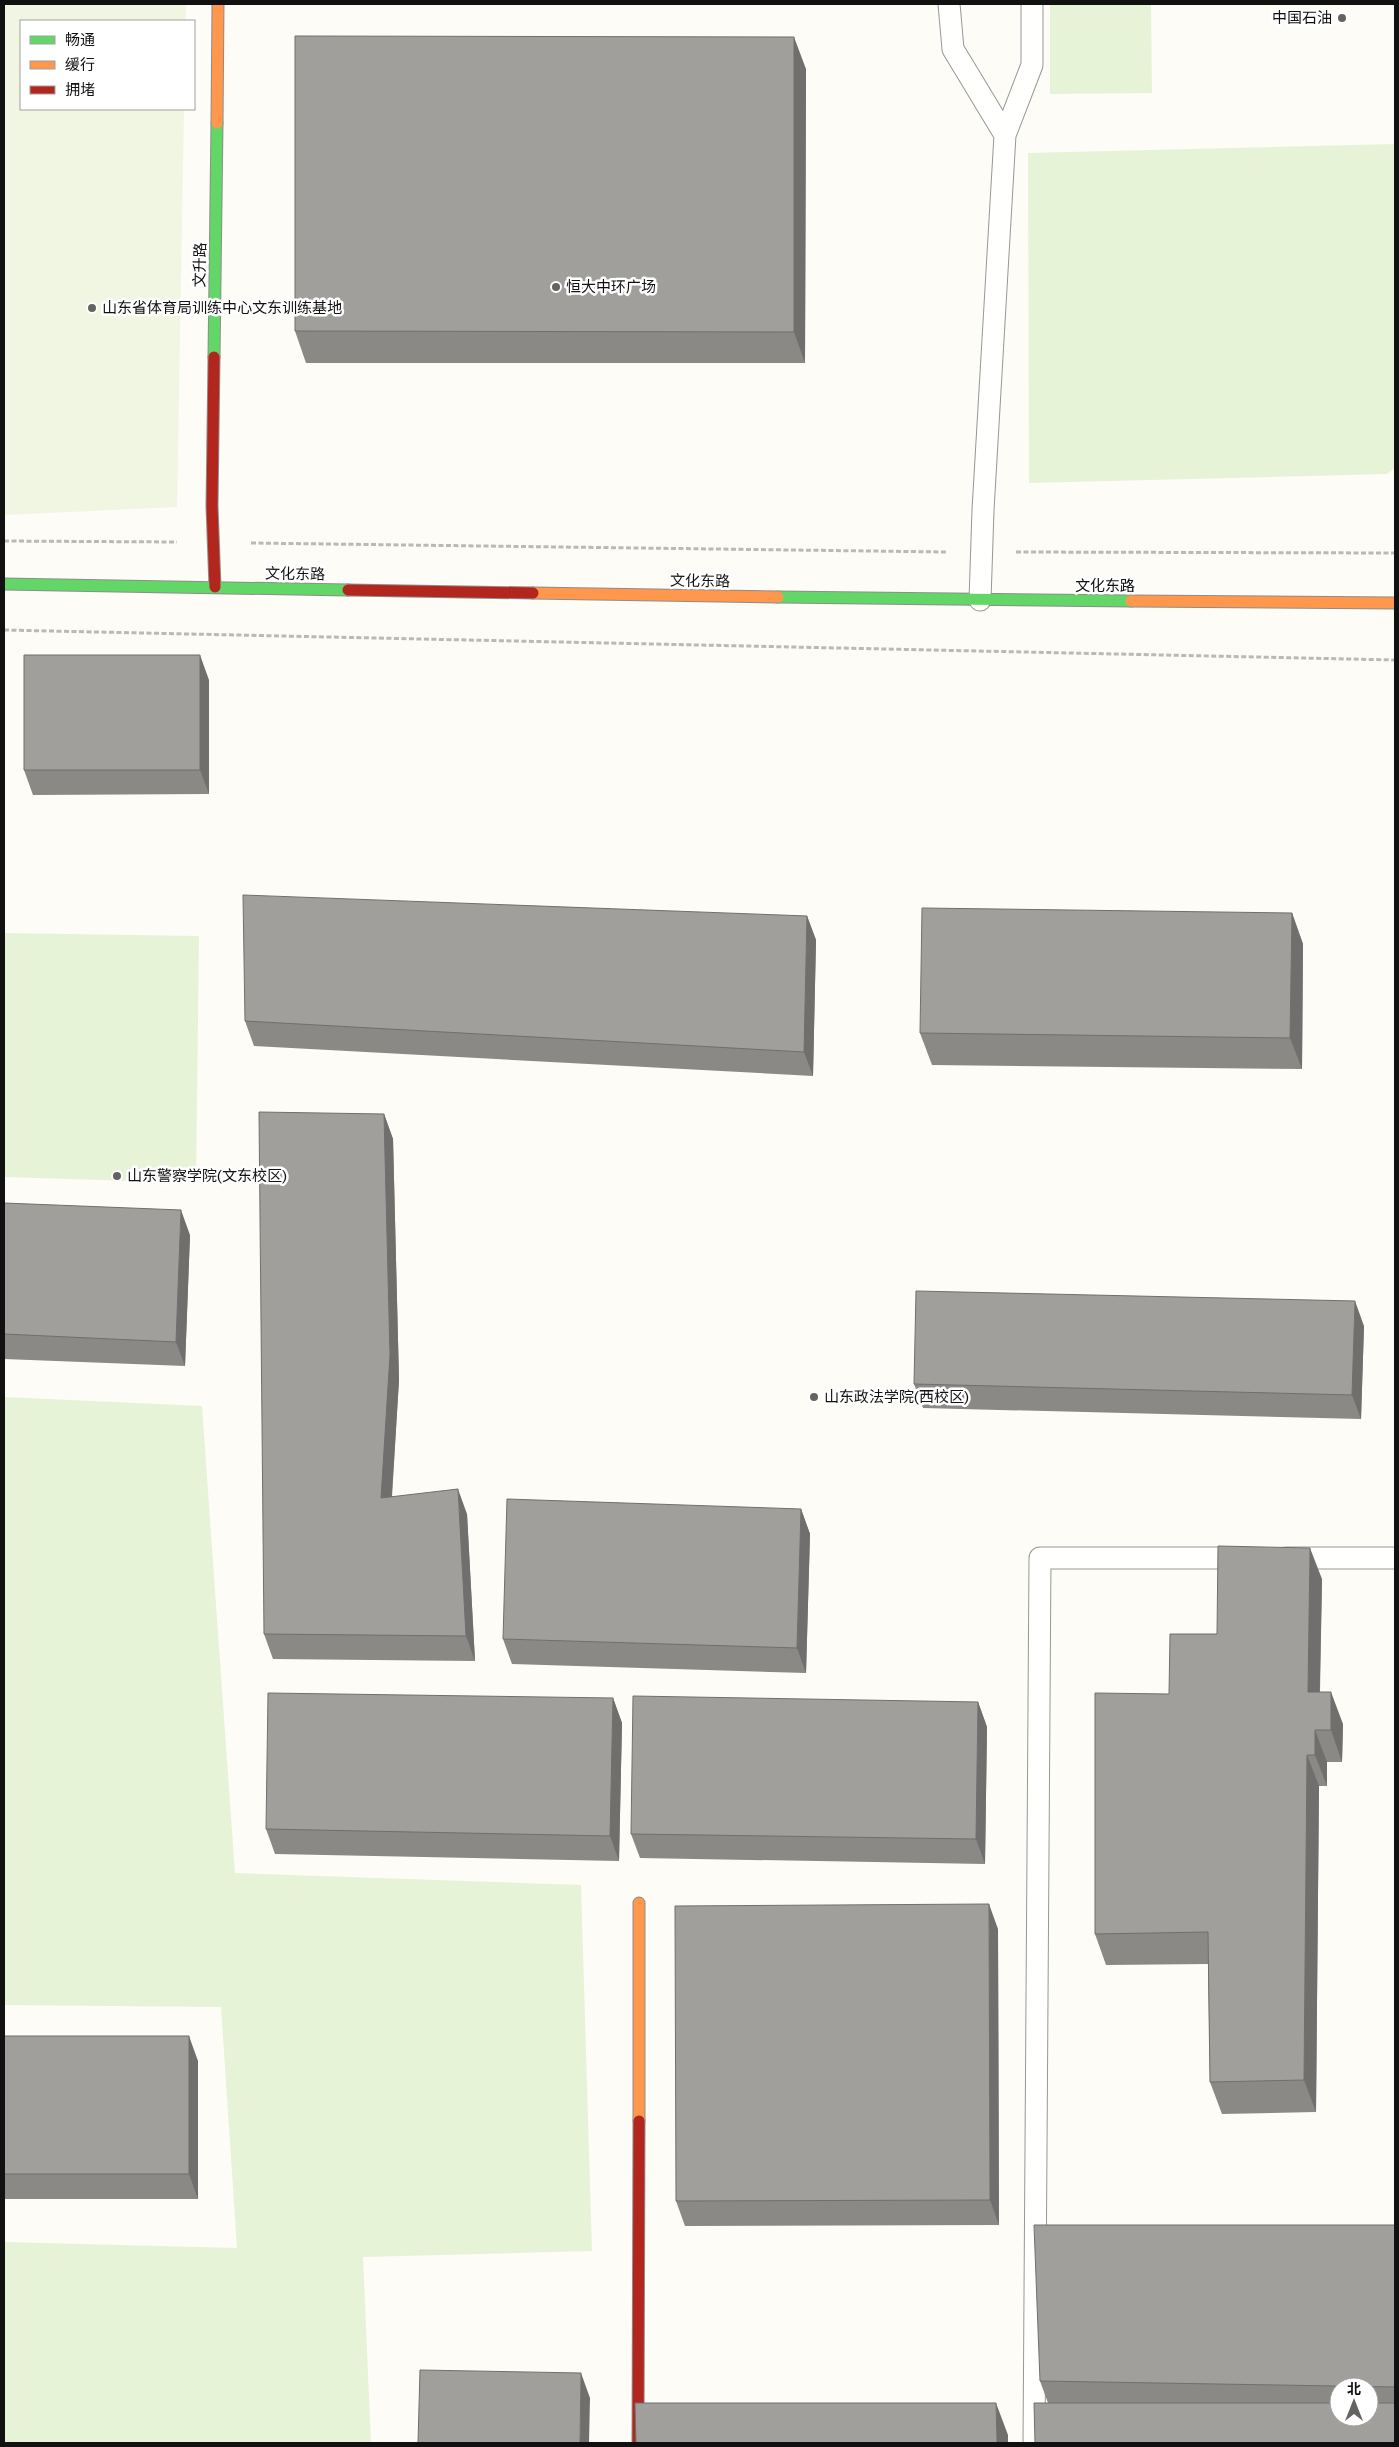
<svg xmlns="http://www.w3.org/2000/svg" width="1399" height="2447" font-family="'Roboto Serif','Noto Sans SC',serif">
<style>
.green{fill:#e7f3d7}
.pitch{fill:#f0f6e1}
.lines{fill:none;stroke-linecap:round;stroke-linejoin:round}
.lane-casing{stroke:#979795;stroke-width:23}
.fast-casing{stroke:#8e8d8b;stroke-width:13}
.slow-casing{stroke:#8e8d8b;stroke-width:13}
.jam-casing{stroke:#8e8d8b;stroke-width:13}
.path{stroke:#b9b9b8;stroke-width:3;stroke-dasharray:5 2.5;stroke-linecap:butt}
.lane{stroke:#fffffe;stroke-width:21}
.fast{stroke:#63d668;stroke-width:11}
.slow{stroke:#ff974d;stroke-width:11}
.jam{stroke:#b3261e;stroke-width:11}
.wall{fill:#8a8986;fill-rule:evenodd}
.shaded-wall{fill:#716f6d}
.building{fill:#a19f9c;stroke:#716f6d}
.poi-dot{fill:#646362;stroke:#fff;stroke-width:2}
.labels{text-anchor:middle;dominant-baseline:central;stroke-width:5;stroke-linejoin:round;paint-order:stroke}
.poi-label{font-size:15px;fill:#111;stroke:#fff;text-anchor:start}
.street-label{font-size:15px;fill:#111;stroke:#fff}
</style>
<rect width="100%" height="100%" fill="#fdfcf7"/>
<!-- green -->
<path class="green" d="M1050 4H1151L1152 93 1050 94Z
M1395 144V468L1387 474 1029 483 1028 153Z
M4 933 199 936 196 1183 4 1177Z
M4 1397 202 1406 235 1873 581 1885 592 2251 363 2257 371 2443H4V2242L237 2248 221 2007 4 2005Z"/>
<!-- pitch -->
<path class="pitch" d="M4 4H186V21H21V109H184L177 507 4 515Z"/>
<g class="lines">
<!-- lane casing -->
<g class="lane-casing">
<path id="lane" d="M949 4 953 49 1005 135
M980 600 983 510 1005 135 1032 65V4
M1286 1558H1395
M1034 2443 1040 1558H1248"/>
</g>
<!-- fast casing -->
<g class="fast-casing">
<path id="fast" d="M214 357 217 123
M4 584 348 590
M778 597 1131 601"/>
</g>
<!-- slow casing -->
<g class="slow-casing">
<path id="slow" d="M217 123 218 4
M533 593 778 597
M1131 601 1395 603
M639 2121V1903"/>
</g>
<!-- jam casing -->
<g class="jam-casing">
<path id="jam" d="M214 357 212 506 215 587
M348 590 533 593
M638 2443 639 2121"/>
</g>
<!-- path -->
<path class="path" d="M4 541 177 542
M251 543 947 552
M1016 552 1395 553
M4 630 1395 660"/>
<!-- lane -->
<use href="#lane" class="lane"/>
<!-- fast -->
<use href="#fast" class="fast"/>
<!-- slow -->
<use href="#slow" class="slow"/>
<!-- jam -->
<use href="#jam" class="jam"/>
</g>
<!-- wall -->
<path class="wall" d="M806 69 805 363H306L295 331Z
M209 680V794L33 795 24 770Z
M1292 913 1303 944 1302 1069 932 1065 920 1033Z
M807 916 816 940 813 1076 254 1046 245 1021Z
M384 1114 393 1139 399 1380 392 1497 467 1514 475 1661 273 1659 264 1634Z
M4 1203 190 1235 185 1366 4 1359Z
M1364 1326 1361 1419 923 1408 914 1384Z
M801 1509 810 1534 806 1673 512 1664 503 1639Z
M1322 1579 1320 1692 1343 1724 1342 1762H1327V1786H1319L1316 2112 1222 2114 1210 2082 1208 1964 1106 1965 1095 1934 1169 1694 1217 1634Z
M613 1698 622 1723 619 1861 275 1854 266 1829Z
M978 1702 987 1727 985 1864 640 1858 631 1834Z
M998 1929 999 2225 685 2226 676 2201Z
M4 2036 198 2061V2199H4Z
M1395 2226V2443L1048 2403 1040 2381ZM1339 2387H1369V2417H1339Z"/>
<!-- shaded-wall -->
<path class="shaded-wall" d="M794 37 806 69 805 363 794 332Z
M200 655 209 680V794L200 770Z
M1292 913 1303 944 1302 1069 1290 1038Z
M807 916 816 940 813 1076 804 1052Z
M384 1114 393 1139 399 1380 390 1523 381 1498Z
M181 1210 190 1235 185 1366 176 1342Z
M1355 1301 1364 1326 1361 1419 1352 1395Z
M458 1489 467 1514 475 1661 466 1636Z
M801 1509 810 1534 806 1673 797 1648Z
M1310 1548 1322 1579 1319 1723 1308 1692Z
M1331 1692 1343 1724 1342 1762 1331 1730Z
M613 1698 622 1723 619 1861 610 1836Z
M978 1702 987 1727 985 1864 976 1839Z
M1315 1730 1327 1762V1786L1315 1755Z
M1307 1755 1319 1786 1316 2112 1304 2080Z
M989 1904 998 1929 999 2225 990 2200Z
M189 2036 198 2061V2199L189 2174Z
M581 2373 590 2398 589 2443H580Z
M996 2403 1008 2435V2443H997Z"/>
<!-- building -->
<path class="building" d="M295 36 794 37V332L295 331Z
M24 655H200V770H24Z
M243 895 807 916 804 1052 245 1021Z
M922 908 1292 913 1290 1038 920 1033Z
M259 1112 384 1114 390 1355 381 1498 458 1489 466 1636 264 1634Z
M4 1203 181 1210 176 1342 4 1334Z
M916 1291 1355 1301 1352 1395 914 1384Z
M507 1499 801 1509 797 1648 503 1639Z
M1218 1546 1310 1548 1308 1692H1331V1730H1315V1755H1307L1304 2080 1210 2082 1208 1932 1095 1934V1693L1169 1694 1170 1634H1217Z
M268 1693 613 1698 610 1836 266 1829Z
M633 1696 978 1702 976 1839 631 1834Z
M989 1904 990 2200 676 2201 675 1906Z
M4 2036H189V2174H4Z
M1034 2225H1395V2387L1040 2381Z
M420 2370 581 2373 580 2443H418Z
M635 2403H996L997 2443H636Z
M1034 2403H1339V2417H1369V2403H1395V2443H1035Z"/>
<!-- markers -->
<g class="poi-dot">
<circle cx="1342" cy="18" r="5"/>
<circle cx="556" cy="287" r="5"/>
<circle cx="92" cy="308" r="5"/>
<circle cx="117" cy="1176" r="5"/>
<circle cx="814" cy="1397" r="5"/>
</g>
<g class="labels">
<!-- poi labels -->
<g class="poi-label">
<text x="1332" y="18" text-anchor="end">中国石油</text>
<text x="566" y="287">恒大中环广场</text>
<text x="102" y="308">山东省体育局训练中心文东训练基地</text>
<text x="127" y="1176">山东警察学院(文东校区)</text>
<text x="824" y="1397">山东政法学院(西校区)</text>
</g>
<!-- street labels -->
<g class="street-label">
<text transform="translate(200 265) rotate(-89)">文升路</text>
<text transform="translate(295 574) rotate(1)">文化东路</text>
<text transform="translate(700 581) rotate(1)">文化东路</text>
<text x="1105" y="586">文化东路</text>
</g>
</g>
<!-- border -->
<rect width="1399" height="2447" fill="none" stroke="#111111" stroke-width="10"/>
<!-- legend -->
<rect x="20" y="20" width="175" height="90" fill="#ffffff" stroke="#a0a0a0"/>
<rect x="30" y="36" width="25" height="8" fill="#63d668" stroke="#a0a0a0"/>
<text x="65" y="45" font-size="15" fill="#111111">畅通</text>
<rect x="30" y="61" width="25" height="8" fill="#ff974d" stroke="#a0a0a0"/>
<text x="65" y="70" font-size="15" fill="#111111">缓行</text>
<rect x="30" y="86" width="25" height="8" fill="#b3261e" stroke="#a0a0a0"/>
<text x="65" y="95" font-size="15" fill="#111111">拥堵</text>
<!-- north arrow -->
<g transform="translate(1354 2402)"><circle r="24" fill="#ffffff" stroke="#a0a0a0"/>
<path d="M0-4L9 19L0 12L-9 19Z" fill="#646362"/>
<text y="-8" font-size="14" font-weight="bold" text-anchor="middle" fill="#111111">北</text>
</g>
</svg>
